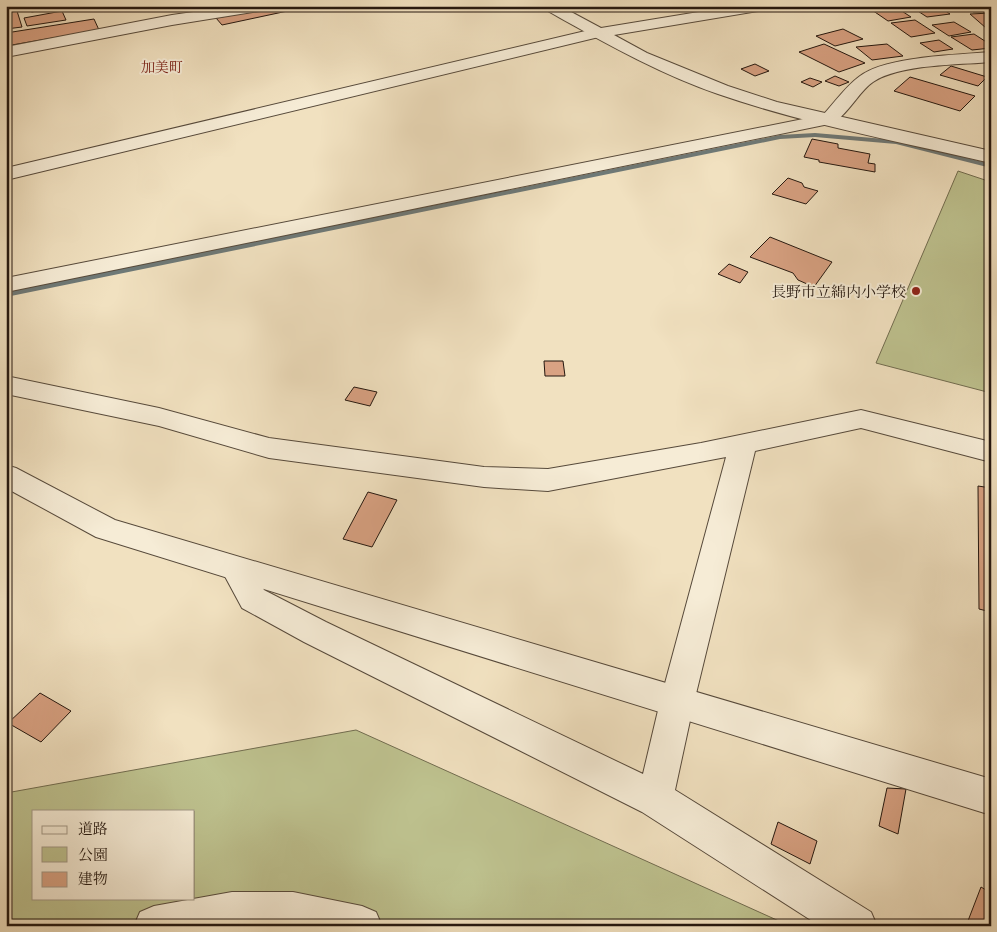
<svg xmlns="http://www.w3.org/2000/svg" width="997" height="932" font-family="'Gentium Book Plus','Noto Serif JP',serif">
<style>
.green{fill:#bec28f;stroke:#716c4f;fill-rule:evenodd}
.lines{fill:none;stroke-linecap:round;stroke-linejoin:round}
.stream{fill:#6e7977;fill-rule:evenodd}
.building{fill:#d9a283;stroke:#24170f}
.minor-casing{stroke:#574a3b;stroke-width:2}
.tertiary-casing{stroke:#574a3b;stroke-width:2}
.minor{fill:#f6ecd6;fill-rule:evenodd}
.tertiary{fill:#f6ecd6;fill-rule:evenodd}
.poi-dot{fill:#8f2418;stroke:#f6ecd6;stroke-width:2}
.labels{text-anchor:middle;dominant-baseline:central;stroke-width:4;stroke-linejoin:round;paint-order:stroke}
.far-neighbourhood-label{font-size:14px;fill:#7a1f14;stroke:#f6ecd6}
.poi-label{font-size:15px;fill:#24170f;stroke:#f6ecd6;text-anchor:end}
</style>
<rect width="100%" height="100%" fill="#f1e1c0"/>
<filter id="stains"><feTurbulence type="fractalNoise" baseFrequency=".004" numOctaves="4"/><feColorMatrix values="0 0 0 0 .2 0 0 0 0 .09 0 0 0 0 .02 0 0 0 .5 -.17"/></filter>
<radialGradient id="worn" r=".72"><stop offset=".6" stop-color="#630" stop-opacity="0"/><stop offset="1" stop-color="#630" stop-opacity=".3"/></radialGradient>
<!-- green -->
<path class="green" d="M958 171 991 182V393L876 363Z
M356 730 790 926H6V793ZM34 811H194V898H34Z"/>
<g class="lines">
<!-- stream -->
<path class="stream" d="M815 133 896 140 991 164V168L896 144 815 137 780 139 6 297V292L780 135Z"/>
</g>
<!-- building -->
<path class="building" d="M23 6H64L32 12 20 7Z
M284 6H311L222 25 216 18Z
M882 6H894L911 17 888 21 869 8Z
M910 6H938L950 14 927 17Z
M968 6H991V12H973Z
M17 11 22 27 6 29V13Z
M62 11 66 20 27 26 24 18Z
M991 13V28H986L970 14Z
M94 19 99 30 6 46V33Z
M915 20 935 33 911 37 891 23Z
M954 22 971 32 949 36 932 25Z
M843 29 863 39 835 46 816 36Z
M974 34 991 45V48L972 50 951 37Z
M939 40 953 49 934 52 920 43Z
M824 44 865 63 839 72 799 52Z
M887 44 903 56 872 60 856 47Z
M755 64 769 71 755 76 741 69Z
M951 66 987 77 978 86 940 75Z
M835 76 849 82 839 86 825 81Z
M910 77 975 96 960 111 894 91Z
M810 78 822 82 813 87 801 82Z
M812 139 838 144V148L870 154 868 163 875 164V172L819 162V160L804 157Z
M788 178 802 183 804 187 818 191 806 204 772 194Z
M770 237 832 262 814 287 798 280 793 273 750 257Z
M729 264 748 272 740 283 718 274Z
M544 361H563L565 376H545Z
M354 387 377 392 370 406 345 400Z
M978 486 991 488V612L979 609Z
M368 492 397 500 372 547 343 539Z
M40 693 71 711 41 742 8 723Z
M887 788 906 789 898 834 879 826Z
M778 822 817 841 810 864 771 844Z
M981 887 991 893V926H966Z"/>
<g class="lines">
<!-- minor casing -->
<g class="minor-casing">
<path id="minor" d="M235 6H273L266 10 172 25 6 57V47L172 15Z
M696 6H713L720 13 718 16C709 18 701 14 696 6Z
M598 28 603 30 606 33 603 36 6 180V168Z
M991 52V62C959 65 899 64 873 82 858 92 845 120 829 124L6 292V278L823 115C835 102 846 86 860 76 887 56 957 55 991 52Z
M6 376 159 408 269 438 484 467 548 469 701 443 861 410 991 442V462L861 428 755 451 694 702 675 790 871 912 877 926H820L642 812 304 642 242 608 221 569 225 560 236 557 247 560 264 590 326 622 643 774 660 702 726 457 548 491 484 487 269 458 159 426 6 394Z
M232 892H293L362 906 376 912 382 926H134L140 912 154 906Z"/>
</g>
<!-- tertiary casing -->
<g class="tertiary-casing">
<path id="tertiary" d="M542 6H560L601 28 735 6H771L764 10 614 35 647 53 728 86 777 102 991 151V163C901 142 804 124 718 94 657 73 600 40 544 9Z
M6 465 16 468 115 520 991 779V815L96 537 6 488Z"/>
</g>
<!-- minor -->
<use href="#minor" class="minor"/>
<!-- tertiary -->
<use href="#tertiary" class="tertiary"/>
</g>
<!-- markers -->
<circle class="poi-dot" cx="916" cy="291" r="5"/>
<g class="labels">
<!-- far-neighbourhood labels -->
<g class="far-neighbourhood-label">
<text x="162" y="67">加美町</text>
</g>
<!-- poi labels -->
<g class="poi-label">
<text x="906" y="291">長野市立綿内小学校</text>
</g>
</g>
<!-- margin -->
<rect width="997" height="932" fill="none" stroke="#f1e1c0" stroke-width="25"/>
<rect x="8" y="8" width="982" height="917" fill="none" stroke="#24170f" stroke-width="2.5"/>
<rect x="12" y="12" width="972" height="907" fill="none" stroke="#24170f"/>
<!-- legend -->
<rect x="32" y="810" width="162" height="90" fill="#f6ecd6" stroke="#a29786"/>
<rect x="42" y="826" width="25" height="8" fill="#f6ecd6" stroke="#a29786"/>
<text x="78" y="834" font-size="15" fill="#24170f">道路</text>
<rect x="42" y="847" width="25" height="15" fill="#bec28f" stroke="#a29786"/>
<text x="78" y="860" font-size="15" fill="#24170f">公園</text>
<rect x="42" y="872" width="25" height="15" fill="#d9a283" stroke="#a29786"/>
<text x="78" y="884" font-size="15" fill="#24170f">建物</text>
<rect width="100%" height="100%" filter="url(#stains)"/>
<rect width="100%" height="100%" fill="url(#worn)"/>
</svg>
